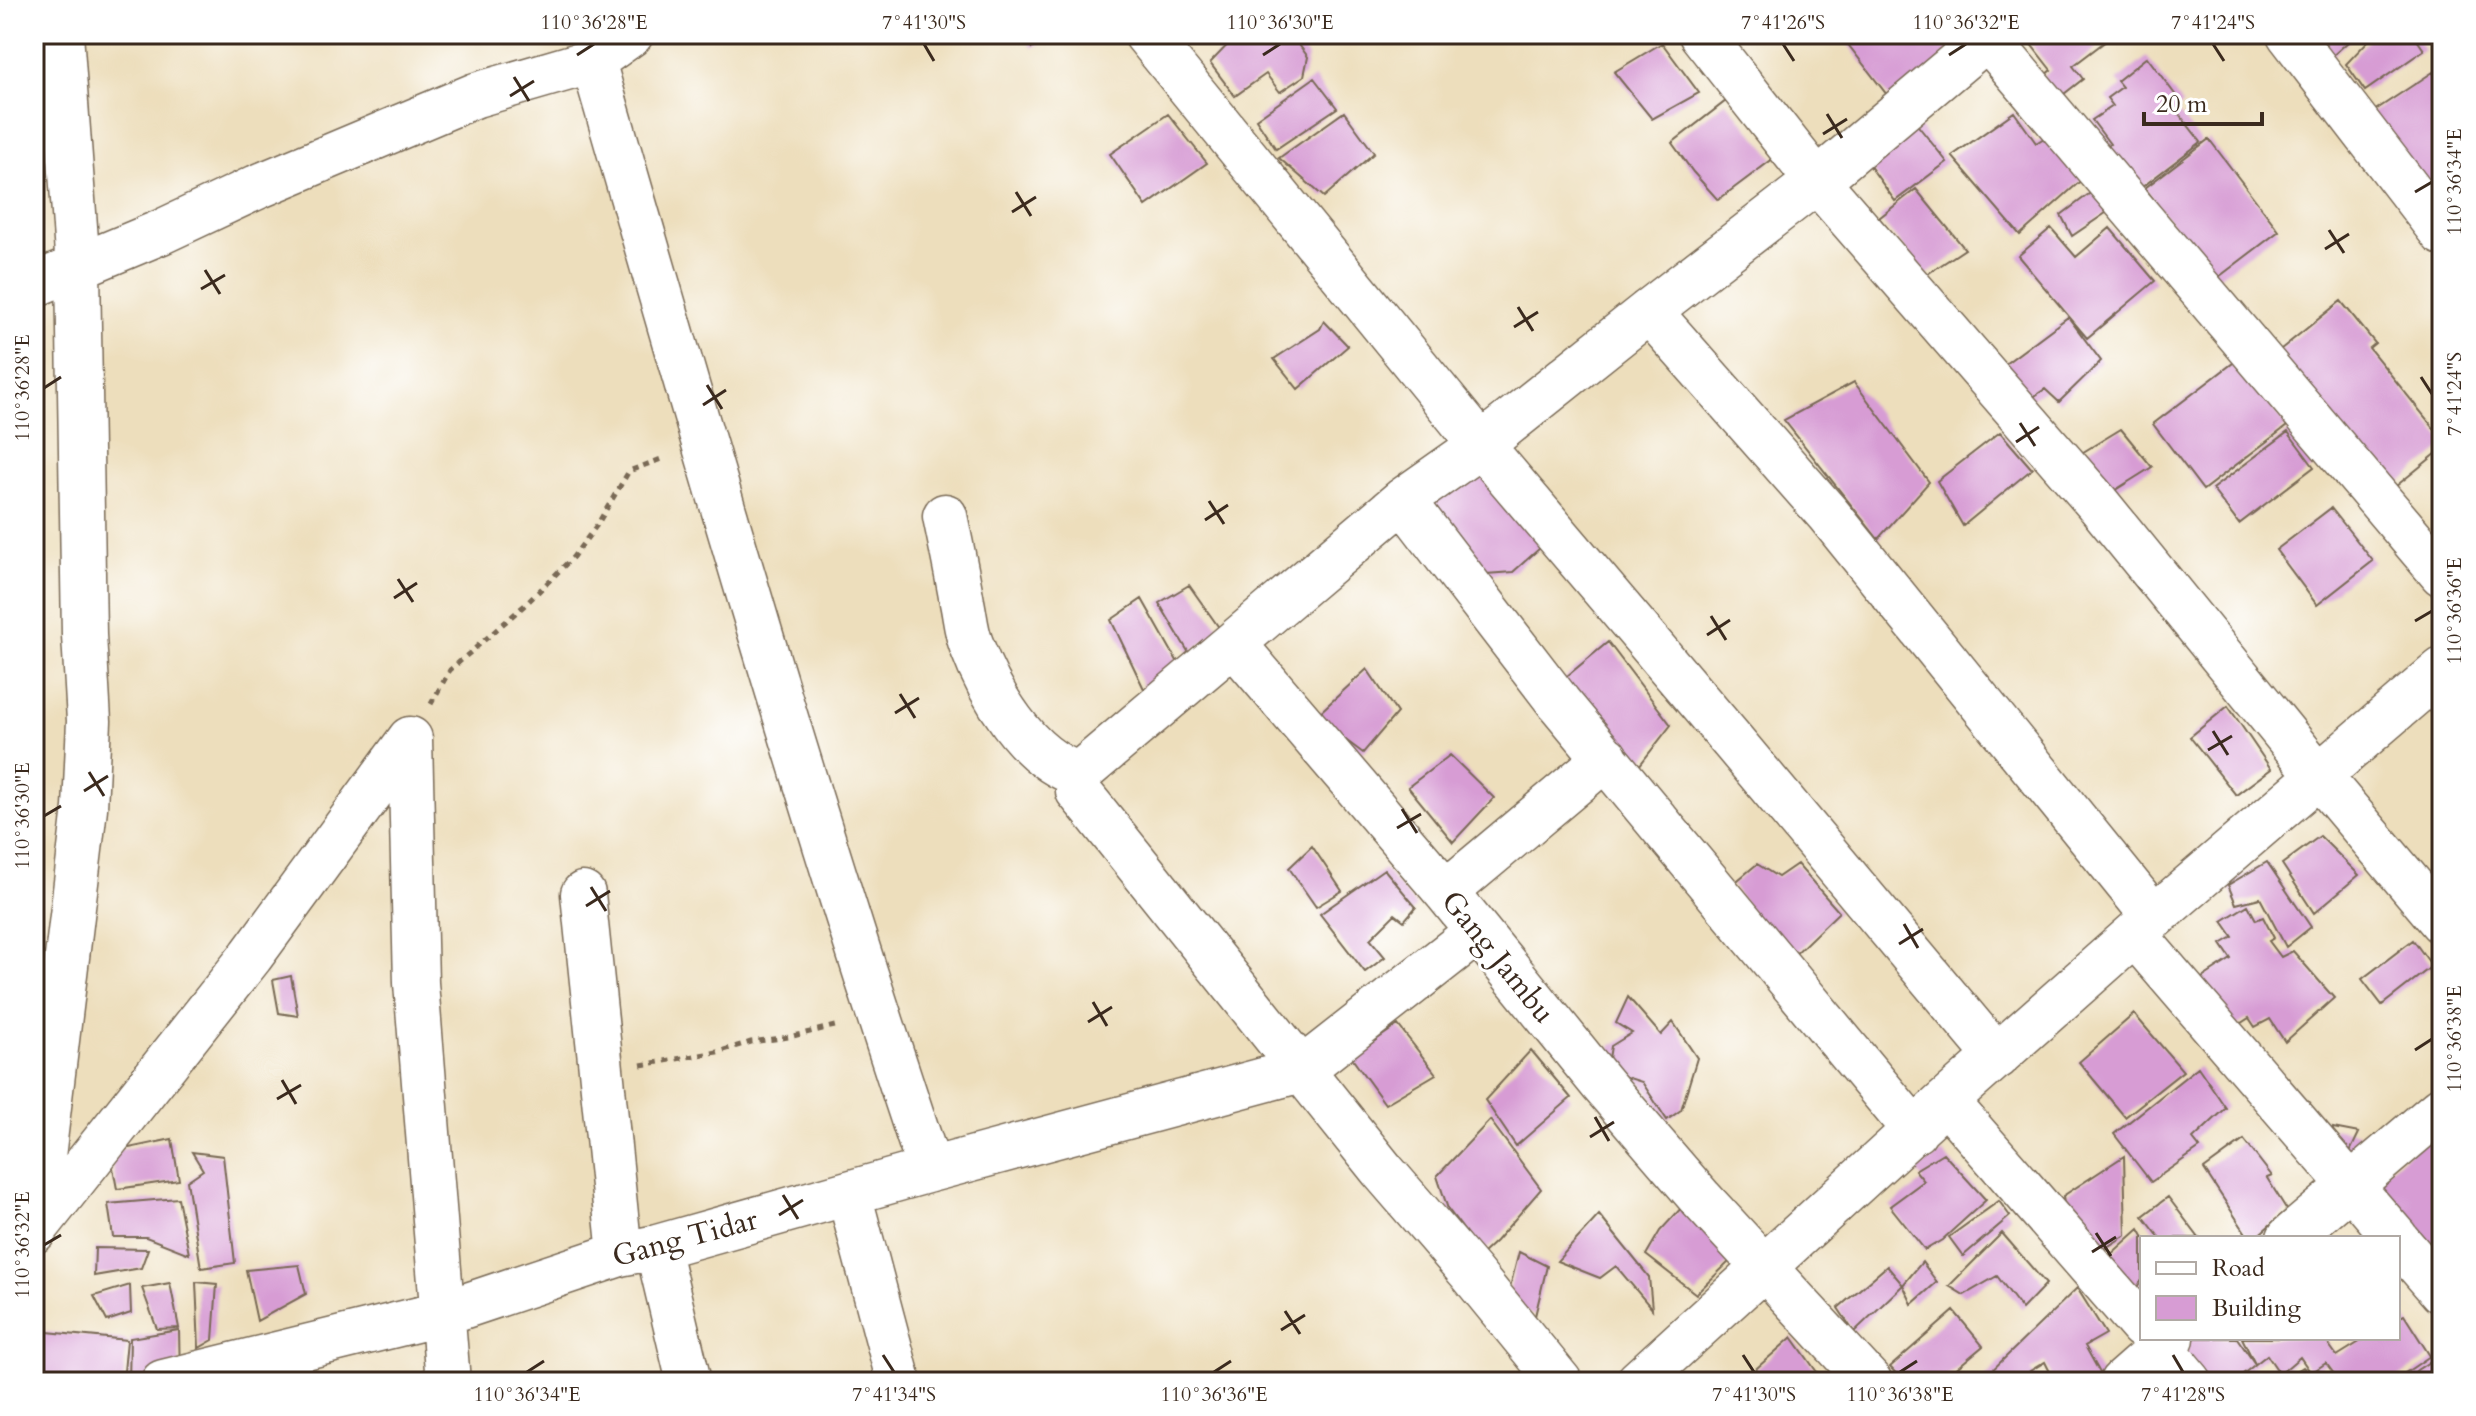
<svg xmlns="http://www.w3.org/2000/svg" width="2476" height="1416" font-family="Cardo,serif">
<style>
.building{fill:#d79cd4;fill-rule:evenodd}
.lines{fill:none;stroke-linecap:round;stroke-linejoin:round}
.minor-casing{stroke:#796955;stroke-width:47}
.path{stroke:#796955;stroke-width:5;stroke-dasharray:6 6;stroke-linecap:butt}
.minor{stroke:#fff;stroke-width:44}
.ticks{fill:none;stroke:#3b2a1e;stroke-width:3}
.labels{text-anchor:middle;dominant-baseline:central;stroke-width:6;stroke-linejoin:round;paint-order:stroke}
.street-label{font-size:30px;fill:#3b2a1e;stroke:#fff}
.neatline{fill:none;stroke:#3b2a1e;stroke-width:3}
.ticks-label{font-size:20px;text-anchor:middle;fill:#3b2a1e}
</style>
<rect width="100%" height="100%" fill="#fff"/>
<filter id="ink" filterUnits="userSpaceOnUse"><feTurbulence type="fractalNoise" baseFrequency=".0125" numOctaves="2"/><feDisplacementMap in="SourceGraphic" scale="16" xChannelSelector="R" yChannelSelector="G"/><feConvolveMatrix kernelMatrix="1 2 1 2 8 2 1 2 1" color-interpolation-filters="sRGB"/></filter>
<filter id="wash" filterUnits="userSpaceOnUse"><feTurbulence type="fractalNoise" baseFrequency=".006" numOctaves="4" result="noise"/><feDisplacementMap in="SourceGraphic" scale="32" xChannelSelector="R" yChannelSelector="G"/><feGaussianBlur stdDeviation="1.8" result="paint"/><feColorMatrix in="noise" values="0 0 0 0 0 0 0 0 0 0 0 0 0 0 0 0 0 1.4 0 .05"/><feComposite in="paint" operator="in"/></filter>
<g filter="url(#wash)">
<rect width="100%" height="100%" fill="#eddebc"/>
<g id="blocks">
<!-- building -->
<path class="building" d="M1023 34H1054L1032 48Z
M1238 34H1291L1308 57 1304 76 1280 92 1266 74 1235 96 1210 63Z
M1840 34H1976L1891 100Z
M2023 34H2115L2073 66 2083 79 2055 101 2039 80 2051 70Z
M2314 34H2357L2330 58Z
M2365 34H2413L2424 50 2365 91 2346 64 2369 40Z
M1662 43 1699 93 1652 119 1614 72Z
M2147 57 2183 105 2176 110 2201 142 2133 194 2101 151 2110 144 2092 120 2113 106 2107 98 2122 87 2117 81Z
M2433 72 2442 85V172L2413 192 2359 121Z
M1314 78 1337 108 1276 149 1256 119Z
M1726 101 1774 158 1718 200 1693 172 1672 143Z
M1344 112 1374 153 1324 197 1279 158Z
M2014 112 2036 143 2049 135 2085 177 2020 235 1952 156Z
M1168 114 1207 163 1146 206 1110 154Z
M1911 117 1947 162 1895 201 1862 155Z
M2209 139 2279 231 2203 289 2175 228 2145 188Z
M2097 188 2119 204 2072 236 2061 215Z
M1916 189 1965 249 1926 275 1879 218Z
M2051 228 2076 257 2110 228 2155 281 2087 338 2018 256Z
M2341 301 2375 343 2369 348 2442 438V449L2390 491 2266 361Z
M2068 317 2101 361 2059 402 2045 389 2023 404 1997 370Z
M1324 321 1348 346 1298 389 1274 359 1320 329Z
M2237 360 2287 426 2203 490 2153 424Z
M1854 382 1929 482 1878 539 1784 420Z
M2121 429 2152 467 2109 494 2080 454Z
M2000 432 2032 469 1963 526 1937 481Z
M2288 432 2314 467 2239 524 2212 489Z
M1474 467 1549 540 1513 572 1472 575 1421 511Z
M2331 508 2373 561 2317 605 2276 550Z
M1189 585 1220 629 1189 653 1159 603Z
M1142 599 1181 668 1146 693 1111 620Z
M1608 642 1671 725 1632 775 1560 682Z
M1367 669 1397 713 1363 753 1315 717Z
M2228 706 2271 769 2236 795 2190 737Z
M1450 755 1494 798 1453 842 1408 787Z
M2320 836 2359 875 2314 913 2282 864Z
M1312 846 1342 891 1316 907 1289 868Z
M2267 862 2311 927 2286 947 2260 898 2236 904 2228 885Z
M1757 864 1778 877 1797 864 1839 912 1786 963 1732 885Z
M1384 869 1416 907 1404 921 1395 914 1370 939 1385 957 1365 972 1320 914Z
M2248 905 2256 920 2263 917 2274 938 2269 941 2281 957 2293 951 2334 998 2285 1042 2270 1019 2255 1027 2249 1018 2232 1029 2199 980 2231 959 2221 944 2233 937 2222 921Z
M2413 940 2432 966 2382 1005 2362 979Z
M291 976 298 1016 279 1013 273 980Z
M1628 997 1661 1035 1673 1022 1697 1058 1681 1110 1667 1120 1642 1082 1607 1071 1611 1046 1632 1033 1616 1023Z
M2134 1014 2183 1071 2125 1117 2079 1062Z
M1398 1025 1436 1074 1385 1104 1351 1057Z
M1531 1050 1571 1098 1516 1146 1485 1100Z
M2198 1067 2226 1108 2193 1139 2200 1148 2151 1182 2114 1134Z
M1490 1120 1541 1189 1496 1241 1482 1254 1448 1209 1437 1176Z
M2442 1127V1262L2430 1242 2422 1248 2375 1180Z
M2333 1128 2359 1133 2347 1158 2330 1156Z
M172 1139 179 1180 117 1189 110 1152Z
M2244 1140 2272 1176 2267 1178 2287 1210 2255 1238H2249L2204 1169Z
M192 1152 223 1156 235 1263 201 1268 187 1181 203 1170Z
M1943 1153 1986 1200 1942 1240 1925 1250 1890 1206 1924 1181 1915 1170Z
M2124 1156 2126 1235 2099 1252 2068 1236 2063 1196Z
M2168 1197 2199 1238H2160L2143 1216Z
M178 1198 189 1254 146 1237H113L108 1204Z
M1999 1201 2010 1216 1963 1256 1949 1237Z
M1684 1205 1732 1259 1696 1294 1646 1255 1660 1231Z
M1599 1215 1649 1277 1652 1309 1616 1266 1600 1278 1557 1261Z
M2139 1229 2144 1238H2142V1280L2130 1297 2099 1265Z
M2002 1233 2046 1284 2022 1309 1997 1276 1964 1295 1949 1286Z
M95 1248 148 1249 141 1268 94 1276Z
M1519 1252 1547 1266 1535 1316 1506 1303Z
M1922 1262 1937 1282 1912 1304 1903 1285Z
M299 1265 306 1294 257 1321 246 1270Z
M1887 1266 1903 1285 1854 1332 1838 1308Z
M196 1282 217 1284 213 1340 199 1348Z
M170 1283 179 1328 157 1329 142 1288Z
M130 1285 131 1313 107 1321 94 1296Z
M2077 1288 2106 1334 2085 1346 2105 1382H1980ZM2045 1362 2051 1374 2040 1381 2030 1371Z
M1954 1311 1983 1346 1940 1382H1904L1890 1367Z
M2404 1315 2430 1356 2392 1382H2384L2379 1375 2370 1382H2340L2326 1363 2311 1373 2300 1357 2280 1374 2267 1355 2233 1382H2169L2191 1338H2237L2255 1364 2242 1338H2324L2337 1356 2366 1338H2398V1318Z
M179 1330 180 1376 155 1382H129L130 1338Z
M37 1331 127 1340 123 1382H34Z
M1792 1337 1824 1382H1741Z
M2437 1357 2442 1365V1382H2406L2417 1370Z
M2303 1367 2311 1376 2319 1372 2325 1382H2296L2292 1374Z"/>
</g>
</g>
<g filter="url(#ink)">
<use href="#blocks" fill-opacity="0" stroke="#796955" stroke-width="2"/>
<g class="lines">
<!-- minor casing -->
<g class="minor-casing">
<path id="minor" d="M1146 34 1481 445 1735 744 1997 1057
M1701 34 1817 181 2098 504 2319 776 2442 922
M1984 34 2442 574
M2289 34 2442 233
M593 61C700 432 807 804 930 1170
M34 285 161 232 257 187 476 95 593 61 631 34
M1649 311 1828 514 2154 917
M1403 500 1559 703 1915 1131
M945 516C951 545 957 573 962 602 965 616 966 631 971 644 989 693 1027 759 1079 774
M1234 644 1446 892 1602 1084 1701 1199 1870 1382
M410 739 416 983 448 1382
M1446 892 1606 758
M583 894 620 1254
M2135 935 2396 1238
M1946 1101 2142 1326
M849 1194 899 1382
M35 1229 251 956 410 739
M34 1231 85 808 89 721 84 635 78 268 61 34
M2289 1238 2442 1108
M2398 1241 2442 1292
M657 1247 689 1382
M2153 1338 2190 1382
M163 1382 444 1313 620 1254 657 1247 930 1170 1301 1070 1477 932
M1560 1382 1471 1273 1382 1170 1092 808 1078 791 1079 774 1403 500 1481 445 1649 311 1817 181 1992 34
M1638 1382 1946 1101 2154 917 2442 670
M2122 1382 2172 1338"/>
</g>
<!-- path -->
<path class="path" d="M431 704 450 670 526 604 573 557 597 525 629 471 664 458
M641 1065 717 1052 751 1042 789 1037 839 1025"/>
<!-- minor -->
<use href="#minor" class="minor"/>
</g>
</g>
<!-- ticks -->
<path class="ticks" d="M924 44 934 61M1783 44 1794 61M2213 44 2224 61M577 55 594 44M1263 55 1280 44M1949 55 1966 44M514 77 529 101M510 96 534 81M1827 114 1842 138M1823 134 1847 119M1016 192 1031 216M2415 192 2432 182M1012 212 1036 197M2329 230 2344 253M2325 249 2349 234M205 270 220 294M201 289 225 275M1518 307 1533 331M1514 327 1538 312M2421 377 2432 394M707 385 722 409M44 388 61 377M703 405 726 390M2020 423 2035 446M2016 442 2039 427M1209 501 1224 524M1205 520 1228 505M398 579 413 602M394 598 417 583M1711 616 1726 640M2415 621 2432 611M1707 635 1730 620M900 694 915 718M895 713 919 698M2213 731 2228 755M2208 750 2232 736M89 772 104 796M84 791 108 776M1402 809 1417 833M44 816 61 806M1397 828 1421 814M591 887 606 911M586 906 610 891M1904 924 1918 948M1899 944 1923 929M1093 1002 1107 1026M1088 1022 1112 1007M2415 1050 2432 1039M282 1080 296 1104M277 1099 301 1085M1595 1117 1609 1141M1590 1137 1614 1122M783 1195 798 1219M779 1215 803 1200M2096 1233 2111 1256M44 1245 61 1235M2092 1252 2116 1237M1285 1311 1300 1334M1281 1330 1305 1315M883 1355 894 1372M1743 1355 1754 1372M2173 1355 2183 1372M527 1372 544 1361M1214 1372 1231 1361M1900 1372 1917 1361"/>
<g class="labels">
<!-- street labels -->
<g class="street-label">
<text transform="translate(1498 957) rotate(51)">Gang Jambu</text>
<text transform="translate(685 1238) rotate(-15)">Gang Tidar</text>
</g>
</g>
<!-- margin -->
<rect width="2476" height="1416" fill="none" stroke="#fff" stroke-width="88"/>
<!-- legend -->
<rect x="2140" y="1236" width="260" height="104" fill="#ffffff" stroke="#b1aaa5" stroke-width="2"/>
<rect x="2156" y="1262" width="40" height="12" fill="#ffffff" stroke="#b1aaa5" stroke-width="2"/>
<text x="2212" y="1276" font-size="24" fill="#3b2a1e">Road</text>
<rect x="2156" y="1296" width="40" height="24" fill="#d79cd4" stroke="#b1aaa5" stroke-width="2"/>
<text x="2212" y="1316" font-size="24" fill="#3b2a1e">Building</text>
<!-- scale -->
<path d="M2144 112v12h118v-12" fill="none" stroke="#3b2a1e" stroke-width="4"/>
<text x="2156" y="112" font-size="24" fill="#3b2a1e" stroke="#ffffff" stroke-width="6" paint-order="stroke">20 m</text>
<rect x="44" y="44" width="2388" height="1328" class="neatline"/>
<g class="ticks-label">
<text x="594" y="29">110°36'28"E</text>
<text x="924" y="29">7°41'30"S</text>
<text x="1280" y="29">110°36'30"E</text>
<text x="1783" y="29">7°41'26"S</text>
<text x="1966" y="29">110°36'32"E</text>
<text x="2213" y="29">7°41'24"S</text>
<text transform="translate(2454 182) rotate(-90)" y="7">110°36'34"E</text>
<text transform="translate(22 388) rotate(-90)" y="7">110°36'28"E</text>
<text transform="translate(2454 394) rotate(-90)" y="7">7°41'24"S</text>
<text transform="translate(2454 611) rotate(-90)" y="7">110°36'36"E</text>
<text transform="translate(22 816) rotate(-90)" y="7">110°36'30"E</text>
<text transform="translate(2454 1039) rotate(-90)" y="7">110°36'38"E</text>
<text transform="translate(22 1245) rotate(-90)" y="7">110°36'32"E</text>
<text x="527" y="1401">110°36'34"E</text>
<text x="894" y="1401">7°41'34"S</text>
<text x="1214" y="1401">110°36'36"E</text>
<text x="1754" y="1401">7°41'30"S</text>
<text x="1900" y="1401">110°36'38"E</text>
<text x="2183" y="1401">7°41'28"S</text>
</g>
</svg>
